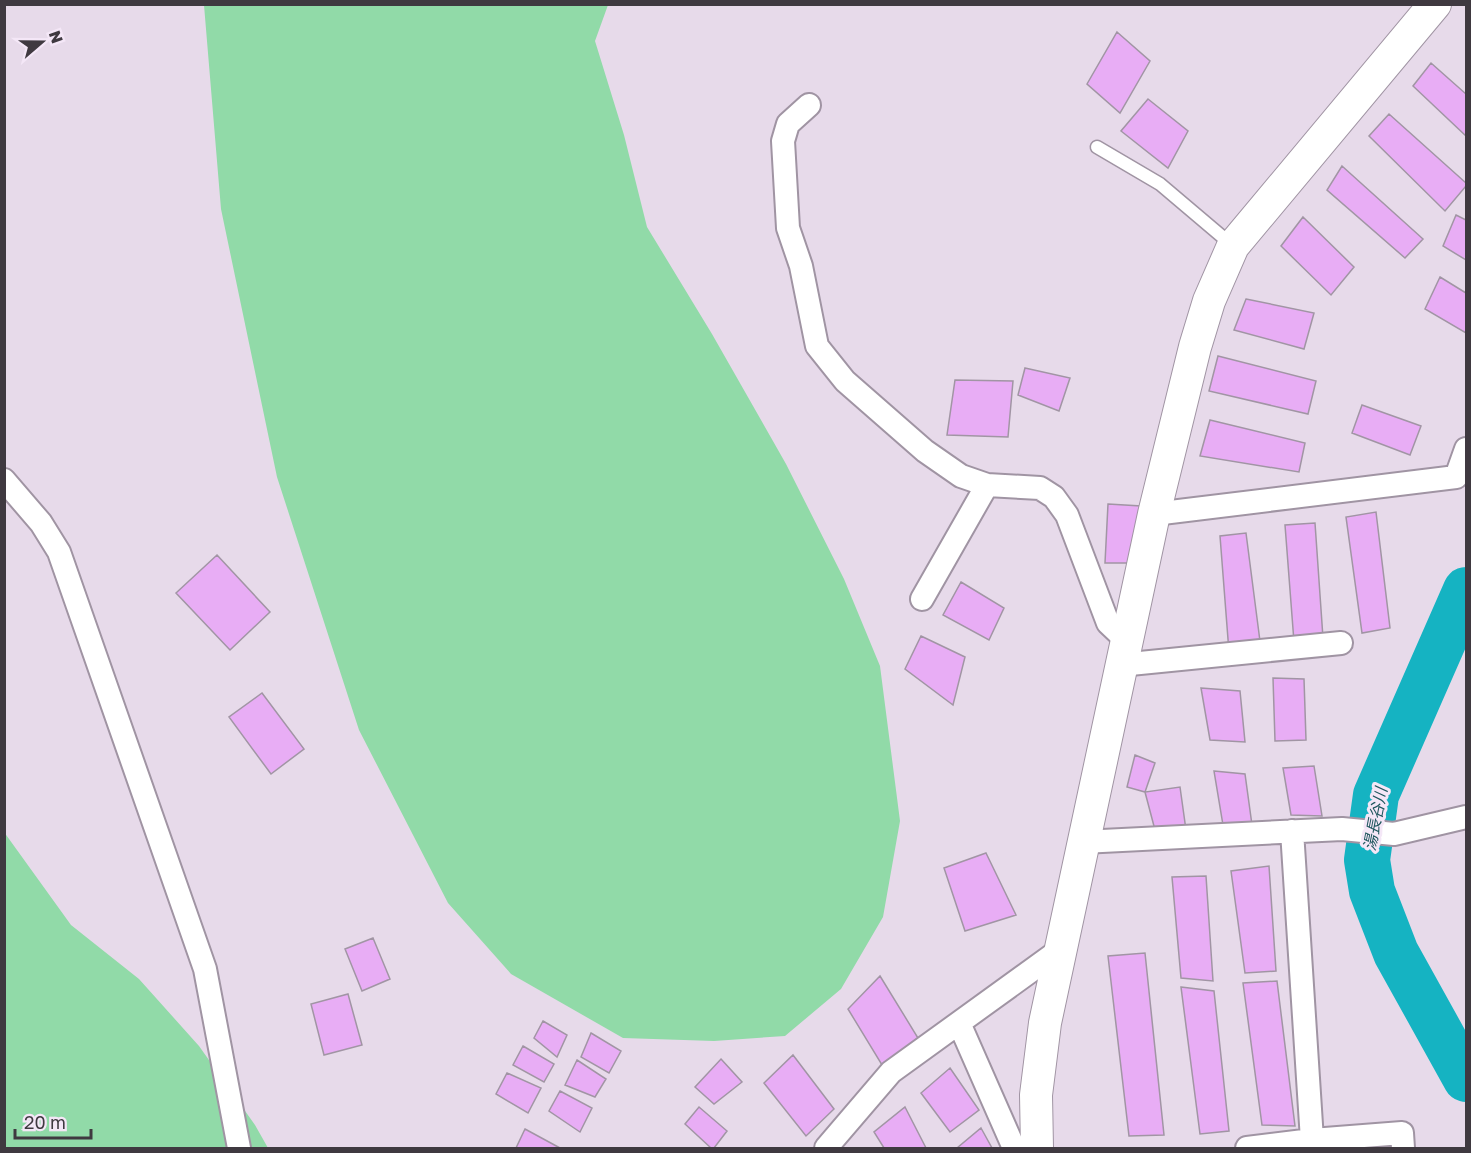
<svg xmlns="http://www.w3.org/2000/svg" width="1471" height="1153" font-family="'Golos Text','Noto Sans JP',sans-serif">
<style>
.green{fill:#91daa8}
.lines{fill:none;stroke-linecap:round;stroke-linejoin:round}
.river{stroke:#15b3c2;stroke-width:46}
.building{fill:#e8adf5;stroke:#a195a4;stroke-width:1.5}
.lane-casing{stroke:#a094a3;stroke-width:15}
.street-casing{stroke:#a094a3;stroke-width:26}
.secondary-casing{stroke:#a094a3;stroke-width:34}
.lane{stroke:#fff;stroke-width:12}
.street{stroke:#fff;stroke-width:22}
.secondary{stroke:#fff;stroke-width:32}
.labels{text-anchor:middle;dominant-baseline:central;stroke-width:6;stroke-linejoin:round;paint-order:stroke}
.water-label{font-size:16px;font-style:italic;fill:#1f575e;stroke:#f4e7f7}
</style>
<rect width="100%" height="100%" fill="#e7daea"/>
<!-- green -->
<path class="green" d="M204 5H608L595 41 624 135 647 227 712 334 786 464 844 579 880 666 900 821 883 917 841 989 785 1036 714 1041 623 1038 511 974 448 903 359 730 277 477 221 209Z
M4 832 71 925 139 979 199 1046 255 1125 268 1148H5Z"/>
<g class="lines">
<!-- river -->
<path class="river" d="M1466 590 1376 795 1367 860 1372 891 1396 953 1466 1079"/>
</g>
<!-- building -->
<path class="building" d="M1117 32 1150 61 1120 113 1087 84Z
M1431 63 1466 94V136L1413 86Z
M1148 99 1188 131 1168 168 1121 131Z
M1389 114 1466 183V186L1445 211 1369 136Z
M1342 166 1423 239 1405 258 1327 190Z
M1456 215 1466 220V260L1443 246Z
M1303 217 1354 267 1331 295 1281 246Z
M1440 277 1466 293V333L1425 309Z
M1246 299 1314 313 1304 349 1234 330Z
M1218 356 1316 381 1308 414 1209 391Z
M1025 368 1070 378 1059 411 1018 395Z
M955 380 1013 381 1008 437 947 435Z
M1362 405 1421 426 1410 455 1352 433Z
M1210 420 1305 443 1299 472 1200 456Z
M1108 504 1141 506 1135 563H1105Z
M1376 512 1390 628 1362 633 1346 517Z
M1315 523 1323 638 1294 642 1285 525Z
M1246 533 1261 649 1229 652 1220 536Z
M217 555 270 612 230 650 176 593Z
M961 582 1004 608 989 640 943 615Z
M921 636 965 657 953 705 905 669Z
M1273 678 1304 679 1306 740 1275 741Z
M1201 688 1240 691 1245 742 1210 740Z
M262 693 304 749 271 774 229 717Z
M1135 755 1155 763 1145 792 1127 787Z
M1314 766 1322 816 1291 815 1283 768Z
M1214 771 1245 774 1252 825H1223Z
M1180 787 1186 830H1155L1145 792Z
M986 853 1016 915 965 931 944 868Z
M1269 866 1276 971 1245 973 1231 871Z
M1206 876 1213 981 1181 978 1172 877Z
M373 938 390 979 362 991 345 949Z
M1145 953 1164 1135 1129 1136 1108 956Z
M880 976 918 1038 882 1065 848 1009Z
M1277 981 1295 1126 1262 1125 1243 983Z
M1181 987 1214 991 1229 1131 1200 1134Z
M348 994 362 1045 324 1055 311 1004Z
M543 1021 567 1035 557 1057 534 1038Z
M591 1033 621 1051 609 1073 581 1057Z
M523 1046 554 1064 544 1082 513 1065Z
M793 1055 834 1109 806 1136 764 1083Z
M721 1059 742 1082 714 1104 695 1087Z
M577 1060 606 1079 595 1097 565 1085Z
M950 1068 979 1110 950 1132 921 1093Z
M507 1073 541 1088 528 1113 496 1094Z
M560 1091 592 1108 580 1132 549 1111Z
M699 1107 727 1131 714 1148H711L685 1124Z
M905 1107 926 1148H884L874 1132Z
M981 1128 992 1148H957Z
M525 1129 560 1148H516Z"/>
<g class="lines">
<!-- lane casing -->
<g class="lane-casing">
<path id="lane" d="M1097 147 1160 184 1232 245"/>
</g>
<!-- street casing -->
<g class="street-casing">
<path id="street" d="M809 105 788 124 783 141 788 228 801 266 817 346 845 381 925 451 961 476 987 485 1040 488 1054 497 1067 515 1108 623 1126 640
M4 480 41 523 59 552 205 969 239 1148
M1154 514 1456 477 1466 449
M922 599 987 485
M1120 665 1341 643
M1292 831 1312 1140
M1082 842 1342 829 1394 834 1466 817
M959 1023 1014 1148
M826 1148 891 1072 1061 949
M1247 1148 1312 1140 1402 1133 1403 1148"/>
</g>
<!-- secondary casing -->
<g class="secondary-casing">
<path id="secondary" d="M1037 1148 1036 1095 1045 1023 1154 514 1195 347 1209 301 1233 246 1435 4"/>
</g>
<!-- lane -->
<use href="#lane" class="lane"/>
<!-- street -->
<use href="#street" class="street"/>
<!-- secondary -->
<use href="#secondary" class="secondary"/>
</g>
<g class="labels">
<!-- water labels -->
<g class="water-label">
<text transform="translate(1375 819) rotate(-79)">湯長谷川</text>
</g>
</g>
<!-- border -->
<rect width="1471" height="1153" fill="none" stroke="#3f3940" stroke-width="12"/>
<!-- north arrow -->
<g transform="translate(42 42) rotate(70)" stroke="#f4e7f7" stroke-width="4.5" paint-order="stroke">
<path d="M0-4.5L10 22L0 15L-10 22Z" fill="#3f3940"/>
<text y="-9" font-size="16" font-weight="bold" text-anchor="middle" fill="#3f3940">N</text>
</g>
<!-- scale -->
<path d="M15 1129v9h76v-9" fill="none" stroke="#3f3940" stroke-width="3"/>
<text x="24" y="1129" font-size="18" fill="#3f3940" stroke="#f4e7f7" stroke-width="4.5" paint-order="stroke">20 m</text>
</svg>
